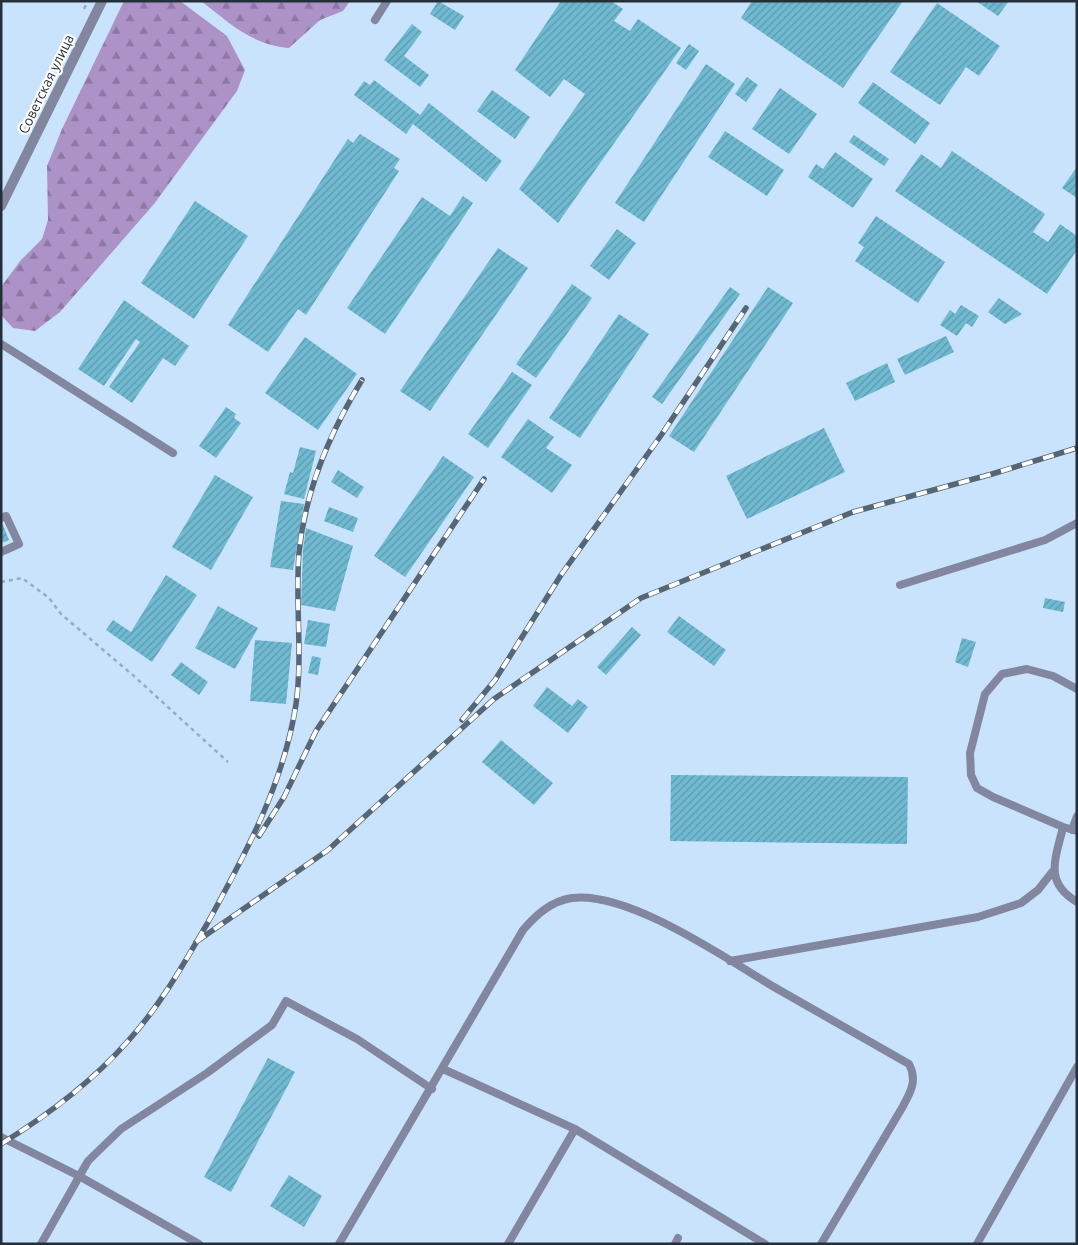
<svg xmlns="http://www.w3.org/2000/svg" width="1078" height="1245" font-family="Ubuntu,sans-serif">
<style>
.forest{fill:url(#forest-firs)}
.building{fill:url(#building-hatch)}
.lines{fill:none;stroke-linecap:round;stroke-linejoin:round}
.path{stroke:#97acc1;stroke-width:2.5;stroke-dasharray:4 4;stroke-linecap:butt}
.service{stroke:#82869e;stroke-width:8}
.tertiary{stroke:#82869e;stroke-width:10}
.rail-casing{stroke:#576675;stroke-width:5.5}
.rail{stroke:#fff;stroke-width:4;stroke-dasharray:11;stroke-linecap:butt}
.labels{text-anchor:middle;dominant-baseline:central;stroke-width:4.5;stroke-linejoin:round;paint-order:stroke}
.street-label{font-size:14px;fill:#252f39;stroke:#fff}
</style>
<defs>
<pattern id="forest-firs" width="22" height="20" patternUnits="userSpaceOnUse" patternTransform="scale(1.25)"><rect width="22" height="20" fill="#ac92c7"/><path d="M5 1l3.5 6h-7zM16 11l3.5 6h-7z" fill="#8c78a3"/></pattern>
<pattern id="building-hatch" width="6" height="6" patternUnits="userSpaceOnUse" patternTransform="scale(1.25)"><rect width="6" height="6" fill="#70bad1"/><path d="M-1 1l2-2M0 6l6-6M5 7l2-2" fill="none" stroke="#5c98ab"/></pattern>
</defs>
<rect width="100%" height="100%" fill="#c9e3fd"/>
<!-- forest -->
<path class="forest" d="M124 1H180L227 36 245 70 237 91 154 204 60 312 35 331 13 328 1 315V287L21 260 42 239 48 220 47 166 62 129Z
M201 1H350L343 11 320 20 289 48C250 44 231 24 201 1Z"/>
<!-- building -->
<path class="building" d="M438 1 464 16 455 30 430 14Z
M561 1H611L623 9 614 21 630 31 638 19 681 48 558 223 519 189 585 94 564 79 550 97 515 70Z
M752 1H903L843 88 741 18Z
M976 1H1009L998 16Z
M937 3 1000 46 979 76 966 67 940 105 890 72Z
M412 24 422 32 404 56 429 75 420 87 384 60Z
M689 44 699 51 686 70 676 63Z
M706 64 735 84 644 222 615 203Z
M747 77 758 85 746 102 735 94Z
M374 80 420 115 429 103 502 161 486 182 413 124 406 134 354 95 364 81 370 85Z
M873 82 930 123 915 144 858 103Z
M780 88 817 114 789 154 752 129Z
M492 90 530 117 515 139 477 111Z
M725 131 784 170 767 196 708 157Z
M360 134 400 159 394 168 399 171 306 315 298 309 268 352 228 325 348 139 353 143Z
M854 135 889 159 884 166 849 142Z
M952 151 1045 214 1033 232 1048 242 1060 224 1077 236V250L1047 294 895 191 921 154 941 168Z
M835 152 873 179 853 208 808 177 816 164 823 169Z
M1077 167V198L1062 188Z
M463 196 473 203 385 334 347 308 422 197 450 216Z
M195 201 248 236 194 319 141 283Z
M876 216 945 262 918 303 855 261 864 247 858 243Z
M617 229 636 243 609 280 590 266Z
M498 248 528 268 430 411 400 391Z
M572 284 592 298 536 378 516 364Z
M730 287 740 294 662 404 652 397Z
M768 287 793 303 694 452 669 436Z
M999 298 1022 314 1005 324 988 312Z
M124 300 189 346 175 366 163 358 132 403 109 387 140 342 136 339 104 386 78 369Z
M961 305 979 316 972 327 966 323 957 336 940 325 950 310 955 314Z
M619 314 649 334 580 438 549 418Z
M946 336 954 352 905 375 897 359Z
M305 337 357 374 318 430 265 393Z
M887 363 895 382 855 401 846 383Z
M512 372 532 385 488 448 468 434Z
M226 407 236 414 234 418 241 423 216 458 199 446Z
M528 419 554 437 546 448 572 465 552 493 501 457Z
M824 428 845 472 747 519 726 476Z
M300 447 316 451 304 499 284 494 290 472 293 473Z
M443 456 474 477 405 577 374 556Z
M338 470 364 487 357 498 331 482Z
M215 475 253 497 211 570 172 547Z
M281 501 304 504 293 570 270 567Z
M329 507 358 518 353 532 324 521Z
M1 525H3L9 540 1 543Z
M306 528 353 546 335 611 301 605 303 550Z
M166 575 197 595 152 662 106 630 113 620 131 632Z
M1045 598 1065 602 1063 612 1043 608Z
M218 606 258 628 235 669 195 648Z
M679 616 726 650 714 666 667 632Z
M308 620 330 624 326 647 304 644Z
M632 627 641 635 606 675 597 667Z
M962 638 976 642 968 667 955 662Z
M255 640 292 643 286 704 250 701Z
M312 656 321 658 318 675 308 673Z
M181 662 208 682 199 695 171 675Z
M547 687 572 706 578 699 588 707 568 733 533 706Z
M501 740 553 783 534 805 482 762Z
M671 775 908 777 907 844 670 841Z
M268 1058 295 1072 231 1192 204 1177Z
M289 1175 322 1196 304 1227 270 1206Z"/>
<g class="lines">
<!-- path -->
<path class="path" d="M84 9 88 1
M1 582 22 578 49 598 61 614 135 677 228 762"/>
<!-- service -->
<path class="service" d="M375 20 387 1
M1 344 173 453
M1 518 6 516 19 544 1 552
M900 585 1045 540 1077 523
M1077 689 1053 676 1027 669 1002 674 985 694 970 753 971 775 977 788 993 797 1063 827 1077 831
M1063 827C1056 858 1043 882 1077 902
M1072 830 1077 816
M730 961 978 917 1021 903 1038 890 1053 871
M443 1069 575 1129 765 1244
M1 1137 79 1176 199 1244
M41 1244 88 1161 121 1129 207 1073 272 1025 286 1001 357 1039 432 1089
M339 1244 523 930C536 915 551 901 572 898 629 891 725 958 774 987 819 1013 864 1038 909 1064 918 1081 910 1093 902 1108L821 1244
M508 1244 575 1129
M675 1244 678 1238
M977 1244 1077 1067"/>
<!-- tertiary -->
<path class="tertiary" d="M1 206 102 1"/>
<!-- rail casing -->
<g class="rail-casing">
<path id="rail" d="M462 720 495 680 561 575 662 434 746 308
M259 836 284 797 316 731 484 479
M196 942 328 850 494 699 641 598 853 512 992 474 1077 448
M1 1144C48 1115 92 1082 128 1041 160 1006 183 965 207 924 245 855 284 783 296 704 303 654 295 603 299 553 305 491 329 434 362 380"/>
</g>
<!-- rail -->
<use href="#rail" class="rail"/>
</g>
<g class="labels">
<!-- street labels -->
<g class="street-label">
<text transform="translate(46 84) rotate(-64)">Советская улица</text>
</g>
</g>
<!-- border -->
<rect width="1078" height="1245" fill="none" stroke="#252f39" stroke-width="5"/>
</svg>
